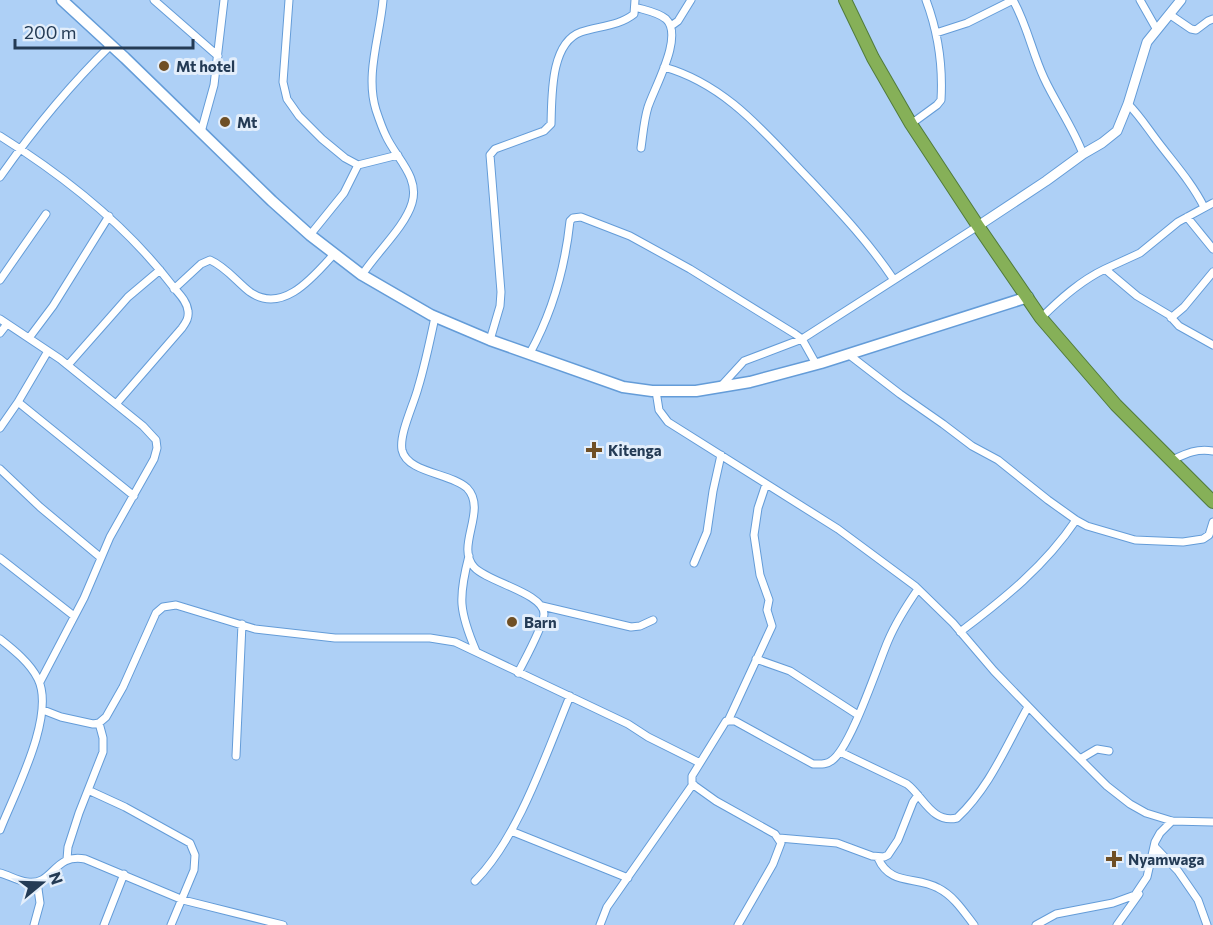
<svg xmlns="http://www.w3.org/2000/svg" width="1213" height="925" font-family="Commissioner,sans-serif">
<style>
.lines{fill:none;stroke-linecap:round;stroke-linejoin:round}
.minor-casing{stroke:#649cd8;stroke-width:9}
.tertiary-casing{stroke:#649cd8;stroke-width:11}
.secondary-casing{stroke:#649cd8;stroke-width:13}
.trunk-casing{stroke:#507b3c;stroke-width:14}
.minor{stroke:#fff;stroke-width:7}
.tertiary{stroke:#fff;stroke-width:9}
.secondary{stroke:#fff;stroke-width:10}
.trunk{stroke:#86b058;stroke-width:12}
.poi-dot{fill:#6f4f25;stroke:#e3eefb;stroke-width:2}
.labels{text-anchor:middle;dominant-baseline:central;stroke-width:6;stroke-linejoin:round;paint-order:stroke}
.poi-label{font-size:15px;font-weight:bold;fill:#243b55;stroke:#e3eefb;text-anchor:start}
</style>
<rect width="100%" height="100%" fill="#aed0f6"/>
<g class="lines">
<!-- minor casing -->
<g class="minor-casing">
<path id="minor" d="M154 0 218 56
M289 0 283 82 287 99 299 116 322 139 345 158 358 165 398 155
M1013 0C1027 25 1032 52 1044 78 1056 104 1073 127 1083 154
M1140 0 1157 30
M635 7C644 10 658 12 666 19 684 36 655 86 648 107 644 120 643 134 641 148
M1169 14 1191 29 1196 30 1208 21 1213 19
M671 26 678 21 691 0
M936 33 967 23 1013 0
M664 67C728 85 767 136 811 181 841 213 870 244 894 280
M1128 104C1139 115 1146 126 1155 138 1172 161 1191 181 1204 207
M911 124 937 105 941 100C943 66 938 32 926 0
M201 132 214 85 224 0
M0 136C64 176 125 224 171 284 177 292 187 300 188 311 189 318 186 322 182 328L116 404
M0 177C33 130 70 85 111 45
M1187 217 1213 249
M310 235 344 193 358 165
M1105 269 1140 253 1178 222 1213 203
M362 275C376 253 405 227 412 203 420 177 396 158 386 136 382 128 379 119 376 110 365 75 380 36 383 0
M0 280 46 214
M174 289 201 264 210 260C226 267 237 282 250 292 283 315 314 276 334 254
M435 317C430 341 425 365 418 388 414 404 399 434 402 450 407 473 451 473 467 488 488 510 455 546 474 567 487 582 544 593 544 614 544 625 524 661 518 673
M1041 318C1060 299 1080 281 1105 269L1137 296 1169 315 1179 326 1213 345
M1171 318 1184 307 1213 272
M0 319 60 359 143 426 156 440 157 448 154 459 110 537 84 598 40 682
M0 333 7 324
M29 338 53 306 109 216
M490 340 500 306 501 292 490 155 495 149 544 131 551 124C552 97 550 43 581 32 599 26 619 26 634 14L635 0
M530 353C553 311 565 268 570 221L573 218 581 217 630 236 690 269 795 334 802 339 816 364
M848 354 900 394 943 424 972 446 998 460 1048 500 1076 520 1087 526 1135 540 1183 542 1203 539 1209 535 1213 522
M68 365 128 297 160 270
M722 385 744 361 802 339 978 226
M656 391 659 410 668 422 838 529 915 586 953 623 994 671 1050 729 1107 786 1130 804 1146 813 1172 821 1213 822
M18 402 134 496
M0 428 18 402 48 351
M1170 461C1185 454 1196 448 1213 451
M0 469 40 507 100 557
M469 556C458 598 459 611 476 651
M0 558 74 616
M694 563 707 532 713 491 721 455
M542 606 631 627 640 626 653 620
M960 632C1004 599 1045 566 1076 520
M0 639C14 650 30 663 38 679 56 716 14 794 0 830
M756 659 790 671 858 715
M43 710 61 717 93 724 99 723 106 717 123 687 156 613 163 607 176 605 255 629 335 638H430L455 642 628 724 648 737 700 763
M728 721 772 626 767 610 769 600 760 575 754 535 758 508 766 484
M840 752 907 784C923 796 932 824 957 818 990 787 1006 746 1028 707
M236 756 242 624
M1080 759 1097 749 1109 751
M88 790 125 807 190 843 195 855 194 870 171 925
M511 831 628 878
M779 838 837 843 872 856 884 857 888 855 898 840 913 802 918 795
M1155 847 1178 871 1198 900 1207 925
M878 858C890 886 916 876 938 888 954 896 964 912 974 925
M67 859 68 847 79 813 103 752V738L99 723
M0 873C8 875 18 881 27 882 54 886 53 853 85 859L183 900 283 925
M475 881C518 838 546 754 570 696
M34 925 40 903 37 882
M104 925 124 874
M600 925 607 907 693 784
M738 925 773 864 781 843 775 834 716 801 695 786 692 783V776L726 721H735L813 764C820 764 826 765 831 761 850 750 878 664 888 641 896 622 907 605 918 589
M1036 925 1056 914 1113 903 1135 895 1147 877 1155 842 1160 833 1172 821
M1117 925 1139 894"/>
</g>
<!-- tertiary casing -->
<g class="tertiary-casing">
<path id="tertiary" d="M978 226 1046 181 1083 154 1102 143 1117 131 1128 104 1147 42 1181 0"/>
</g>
<!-- secondary casing -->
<g class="secondary-casing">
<path id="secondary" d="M62 0 125 58 272 201 310 235 362 275 431 315 490 340 623 387 652 391H696L750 382 821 363 1028 297"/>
</g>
<!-- trunk casing -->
<g class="trunk-casing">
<path id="trunk" d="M845 0 873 58 911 124 978 226 1041 318 1116 405 1213 502"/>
</g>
<!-- minor -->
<use href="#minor" class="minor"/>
<!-- tertiary -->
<use href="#tertiary" class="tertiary"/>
<!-- secondary -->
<use href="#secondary" class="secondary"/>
<!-- trunk -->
<use href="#trunk" class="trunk"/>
</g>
<!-- markers -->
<g class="poi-dot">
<circle cx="164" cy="66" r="6"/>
<circle cx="225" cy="122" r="6"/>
<path d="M591 441h6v6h6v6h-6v6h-6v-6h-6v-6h6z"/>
<circle cx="512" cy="622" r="6"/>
<path d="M1111 850h6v6h6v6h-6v6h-6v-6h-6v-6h6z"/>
</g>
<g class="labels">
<!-- poi labels -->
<g class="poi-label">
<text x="176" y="66">Mt hotel</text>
<text x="237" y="122">Mt</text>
<text x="608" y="450">Kitenga</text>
<text x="524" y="622">Barn</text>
<text x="1128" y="859">Nyamwaga</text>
</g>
</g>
<!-- north arrow -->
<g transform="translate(42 883) rotate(71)" stroke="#e3eefb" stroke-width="4.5" paint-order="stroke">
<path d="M0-4.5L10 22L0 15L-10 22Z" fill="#243b55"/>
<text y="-9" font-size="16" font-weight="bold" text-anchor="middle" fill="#243b55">N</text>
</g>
<!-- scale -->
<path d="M15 39v9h178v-9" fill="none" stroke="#243b55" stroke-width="3"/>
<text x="24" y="39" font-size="18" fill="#243b55" stroke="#e3eefb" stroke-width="4.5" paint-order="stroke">200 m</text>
</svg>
